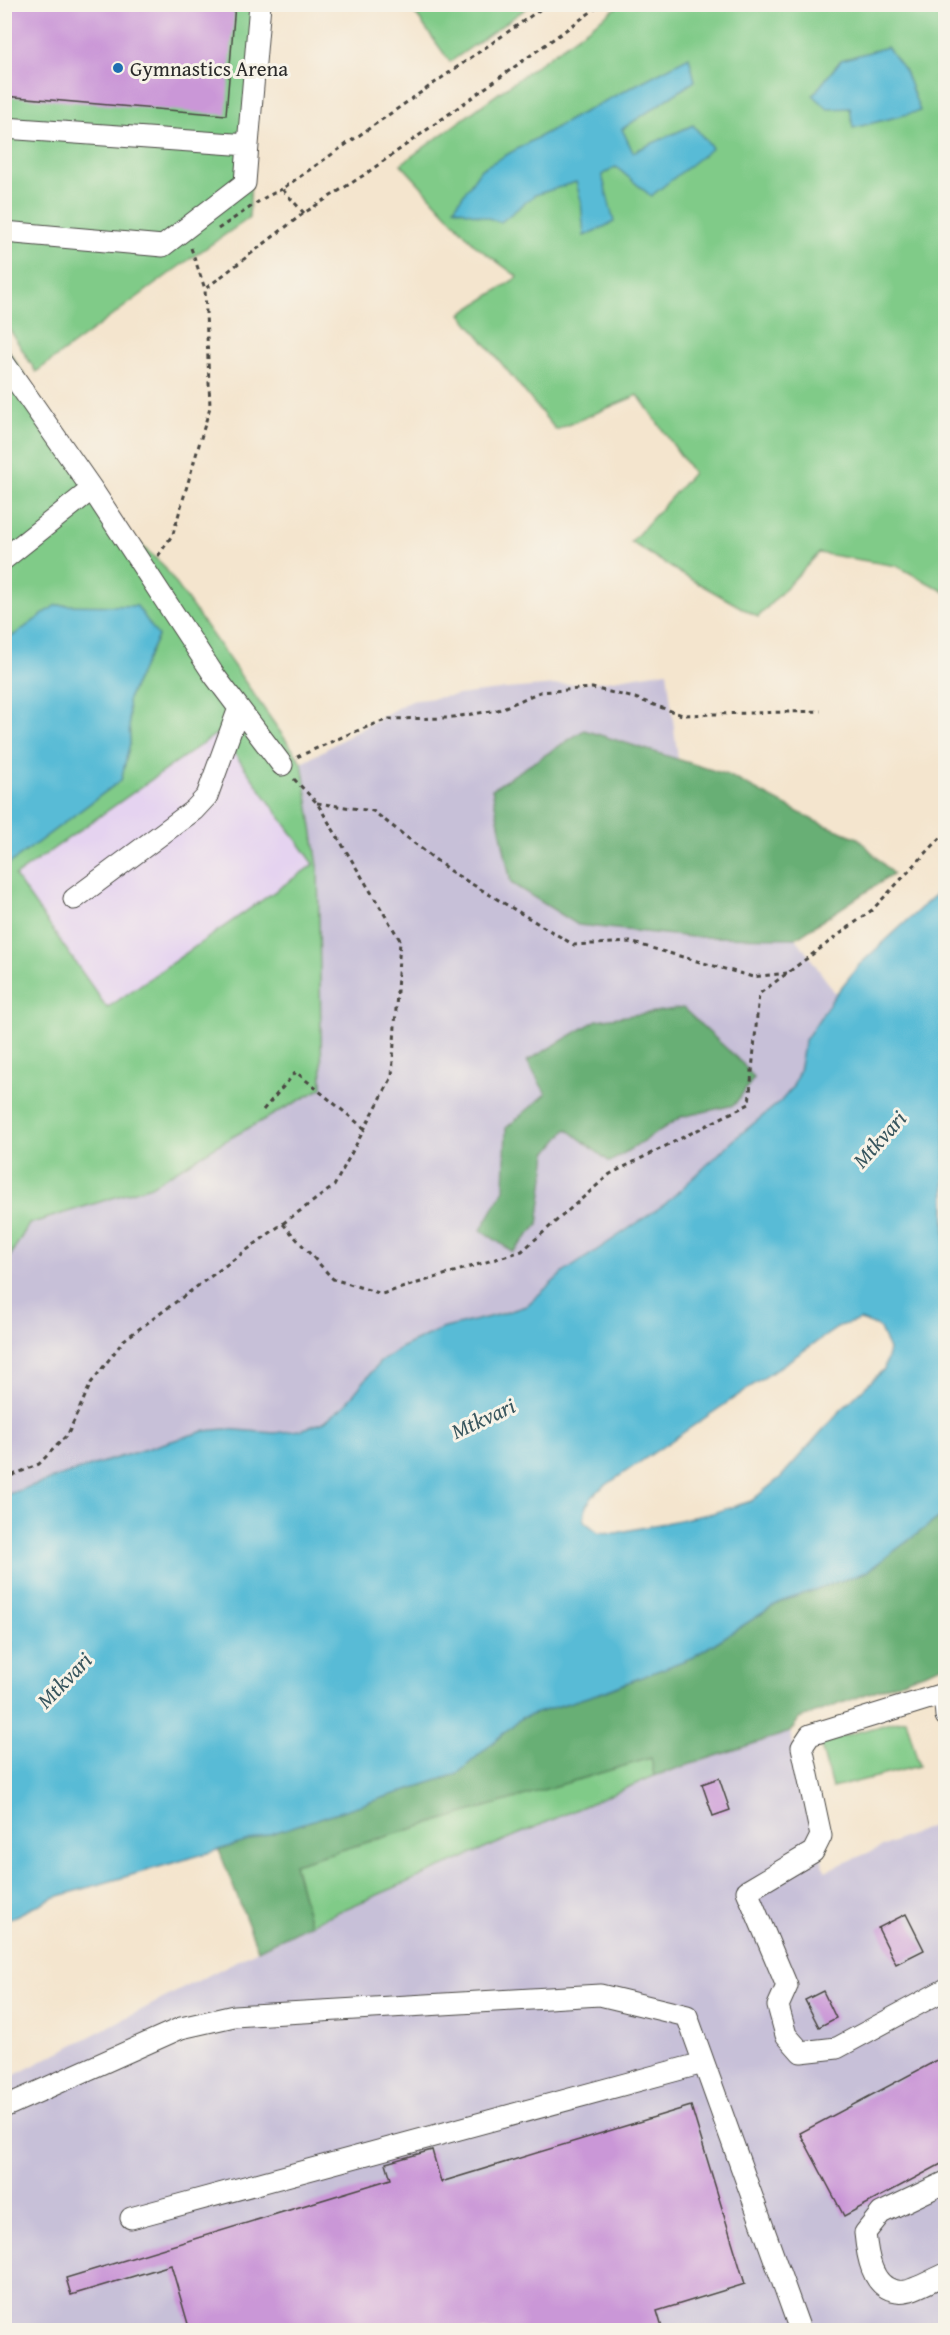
<svg xmlns="http://www.w3.org/2000/svg" width="950" height="2335" font-family="'Gentium Book Plus',serif">
<style>
.built{fill:#e5d3f0}
.industrial{fill:#c7c0d8}
.green{fill:#80cb88;stroke:#567b5a;stroke-width:1.5;fill-rule:evenodd}
.forest{fill:#68af74;stroke:#4a6d50;stroke-width:1.5}
.water{fill:#58bbd6;stroke:#427380;stroke-width:1.5;fill-rule:evenodd}
.building{fill:#ca97d7}
.lines{fill:none;stroke-linecap:round;stroke-linejoin:round}
.minor-casing{stroke:#494743;stroke-width:23}
.path{stroke:#494743;stroke-width:3;stroke-dasharray:4.5 4.5;stroke-linecap:butt}
.minor{stroke:#fff;stroke-width:21}
.poi-dot{fill:#1f6fb2;stroke:#f7f3e8;stroke-width:2}
.labels{text-anchor:middle;dominant-baseline:central;stroke-width:6;stroke-linejoin:round;paint-order:stroke}
.poi-label{font-size:21px;fill:#2b2b2b;stroke:#f7f3e8;text-anchor:start}
.water-label{font-size:22px;font-style:italic;fill:#38565e;stroke:#f7f3e8}
</style>
<rect width="100%" height="100%" fill="#f7f3e8"/>
<filter id="ink" filterUnits="userSpaceOnUse"><feTurbulence type="fractalNoise" baseFrequency=".0167" numOctaves="2"/><feDisplacementMap in="SourceGraphic" scale="12" xChannelSelector="R" yChannelSelector="G"/><feConvolveMatrix kernelMatrix="1 2 1 2 8 2 1 2 1" color-interpolation-filters="sRGB"/></filter>
<filter id="wash" filterUnits="userSpaceOnUse"><feTurbulence type="fractalNoise" baseFrequency=".008" numOctaves="4" result="noise"/><feDisplacementMap in="SourceGraphic" scale="24" xChannelSelector="R" yChannelSelector="G"/><feGaussianBlur stdDeviation="1.35" result="paint"/><feColorMatrix in="noise" values="0 0 0 0 0 0 0 0 0 0 0 0 0 0 0 0 0 1.4 0 .05"/><feComposite in="paint" operator="in"/></filter>
<g filter="url(#wash)">
<rect width="100%" height="100%" fill="#f4e5ce"/>
<!-- built -->
<path class="built" d="M219 731 314 864 107 1008 15 876Z"/>
<!-- industrial -->
<path class="industrial" d="M667 671 678 760 584 730 578 925 692 937 796 938 836 994 805 1040 799 1071 792 1088 781 1101 737 1137 665 1204 563 1273 526 1306 441 1329 379 1363 344 1406 322 1423 300 1430 274 1433 225 1429 137 1451 5 1495 4 1336 12 1328 5 1316 4 1265 29 1224 151 1186 223 1142 318 866 302 763 409 701 507 689 607 681Z
M790 1732 825 1871 934 1825 946 1849 945 2330H5V2080L326 1915 654 1776Z"/>
<!-- green -->
<path class="green" d="M4 5H260L249 218 177 268 36 372 5 322Z
M409 5H531L450 62Z
M620 5H945V592L897 566 819 553 758 617 680 573 631 542 693 473 638 395 556 430 461 314 518 277 476 246 401 164Z
M4 343 46 410 94 502 163 565 302 763 318 866 322 1088 223 1142 151 1186 29 1224 5 1265V867L121 780 130 743 128 699 158 636 14 635 5 638ZM219 732 314 864 107 1008 15 876Z
M906 1719 919 1766 832 1788 820 1742Z
M652 1757 654 1776 310 1924 294 1864Z"/>
<!-- forest -->
<path class="forest" d="M584 730 728 775 815 821 858 838 893 874 796 938 692 937 578 925 511 883 492 789Z
M683 1008 742 1063 754 1078 734 1105 681 1117 610 1162 567 1129 547 1153 538 1225 513 1252 481 1230 504 1190 506 1128 546 1094 527 1061 597 1020Z
M945 1513V1665L799 1719 790 1732 654 1776 651 1758 294 1864 310 1924 258 1950 219 1850 457 1774 521 1718 603 1692 693 1657 780 1602 866 1572Z"/>
<!-- water -->
<path class="water" d="M887 47 905 71 920 111 853 128 850 108 828 109 813 95 841 60Z
M689 57 695 81 622 129 633 152 693 125 712 148 651 196 616 167 602 175 614 222 584 236 581 201 576 182 535 195 501 222 454 208 481 169 580 114Z
M56 605 137 606 158 636 128 699 130 743 121 780 5 867V638L14 635Z
M945 886V1513L866 1572 780 1602 693 1657 603 1692 521 1718 457 1774 242 1843 52 1898 5 1921 4 1660 11 1645 8 1636 4 1634 5 1495 94 1465 204 1431 225 1429 274 1433 300 1430 322 1423 344 1406 379 1363 400 1348 441 1329 501 1314 526 1306 563 1273 665 1204 737 1137 781 1101 792 1088 799 1071 805 1040 836 994 859 965ZM860 1320 879 1327 889 1350 884 1369 837 1414 781 1477 751 1501 713 1513 616 1533 598 1532 584 1521 586 1506 596 1492 840 1326Z"/>
<g id="blocks">
<!-- building -->
<path class="building" d="M4 4H235L226 115 4 96 8 44H4Z
M719 1778 730 1810 713 1816 702 1784Z
M906 1914 924 1950 896 1964 878 1928Z
M823 1991 836 2018 819 2027 805 2000Z
M945 2056V2162L844 2216 800 2133Z
M691 2106 745 2284 657 2311 663 2331H190L171 2265 71 2295 66 2278 391 2179 386 2163 432 2150 441 2182Z"/>
</g>
</g>
<g filter="url(#ink)">
<use href="#blocks" fill-opacity="0" stroke="#494743" stroke-width="1.5"/>
<g class="lines">
<!-- minor casing -->
<g class="minor-casing">
<path id="minor" d="M4 128 248 145 245 183 163 246 4 232
M248 145 260 4
M4 363 92 489 214 675 282 765
M4 559 92 489
M74 899 194 810 207 796 239 708
M944 1693 946 1716
M946 1693 810 1735 802 1747 821 1836 813 1852 747 1891 787 1986 778 2006 786 2035 801 2052 837 2048 946 1989
M4 2107 181 2028 234 2016 600 1995 687 2016 800 2330
M946 2182 881 2213 865 2233C867 2253 871 2288 897 2291 911 2294 932 2279 946 2274
M131 2218 703 2063"/>
</g>
<!-- path -->
<path class="path" d="M304 213 282 189 548 4
M218 229 264 198 282 189
M191 248 205 289
M158 556 173 534 210 407 205 289 304 213 364 175 602 4
M297 757 349 734 388 719 447 718 498 710 540 692 592 688 635 698 682 715 821 711
M317 803 373 811 450 871 574 945 630 942 753 977 787 973
M263 1110 296 1072 365 1129
M283 1224 333 1279 382 1294 522 1251 610 1174 749 1104 759 994 872 910 946 832
M4 1479 39 1464 68 1434 91 1383 124 1340 334 1186 392 1077 400 940 317 803 293 778"/>
<!-- minor -->
<use href="#minor" class="minor"/>
</g>
</g>
<!-- markers -->
<circle class="poi-dot" cx="118" cy="68" r="6"/>
<g class="labels">
<!-- poi labels -->
<g class="poi-label">
<text x="130" y="68">Gymnastics Arena</text>
</g>
<!-- water labels -->
<g class="water-label">
<text transform="translate(879 1139) rotate(-48)">Mtkvari</text>
<text transform="translate(483 1418) rotate(-25)">Mtkvari</text>
<text transform="translate(64 1680) rotate(-46)">Mtkvari</text>
</g>
</g>
<!-- margin -->
<rect width="950" height="2335" fill="none" stroke="#f7f3e8" stroke-width="24"/>
</svg>
